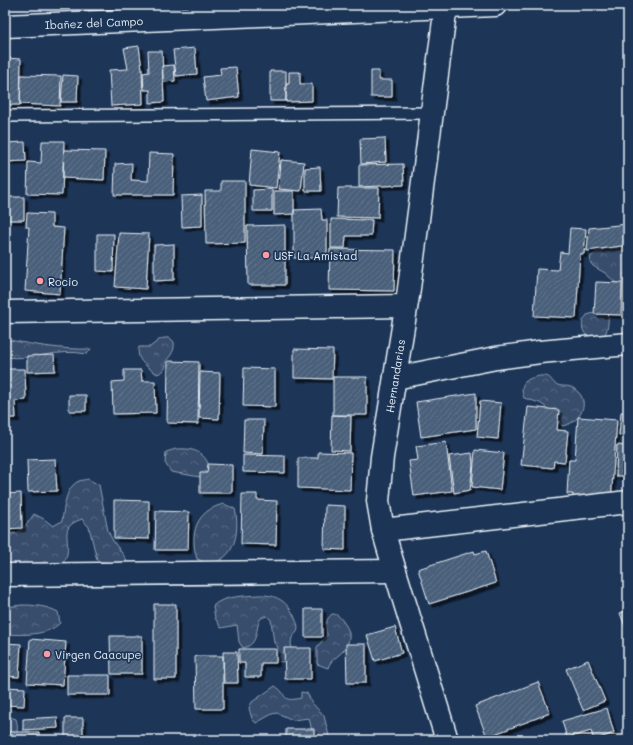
<svg xmlns="http://www.w3.org/2000/svg" width="633" height="745" font-family="Mali,sans-serif">
<style>
.forest{fill:url(#forest-crowns);stroke:#909fb2}
.building{fill:url(#building-hatch);stroke:#e8f1f8;filter:url(#shadow)}
.lines{fill:none;stroke-linecap:round;stroke-linejoin:round}
.lane-casing{stroke:#e8f1f8;stroke-width:14}
.street-casing{stroke:#e8f1f8;stroke-width:25}
.lane{stroke:#1d3557;stroke-width:11}
.street{stroke:#1d3557;stroke-width:22}
.poi-dot{fill:#ff9aa2;stroke:#1d3557;stroke-width:1.5}
.labels{text-anchor:middle;dominant-baseline:central;stroke-width:3.5;stroke-linejoin:round;paint-order:stroke}
.street-label{font-size:11px;fill:#e8f1f8;stroke:#1d3557}
.poi-label{font-size:11px;fill:#e8f1f8;stroke:#1d3557;text-anchor:start}
</style>
<defs>
<pattern id="forest-crowns" width="20" height="18" patternUnits="userSpaceOnUse"><rect width="20" height="18" fill="#374d6c"/><path d="M2 6a3 3 0 1 1 6 0M12 15a3 3 0 1 1 6 0" fill="none" stroke="#546782"/></pattern>
<pattern id="building-hatch" width="6" height="6" patternUnits="userSpaceOnUse"><rect width="6" height="6" fill="#495e7a"/><path d="M-1 1l2-2M0 6l6-6M5 7l2-2" fill="none" stroke="#63768e"/></pattern>
<filter id="shadow"><feDropShadow dx="3.5" dy="3.5" stdDeviation="0" flood-color="#0009"/></filter>
</defs>
<rect width="100%" height="100%" fill="#1d3557"/>
<filter id="ink" filterUnits="userSpaceOnUse"><feTurbulence type="fractalNoise" baseFrequency=".025" numOctaves="2"/><feDisplacementMap in="SourceGraphic" scale="8" xChannelSelector="R" yChannelSelector="G"/><feConvolveMatrix kernelMatrix="1 2 1 2 8 2 1 2 1" color-interpolation-filters="sRGB"/></filter>
<g filter="url(#ink)">
<!-- forest -->
<path class="forest" d="M621 244 626 246 628 248C628 261 630 274 622 283H616L605 273 593 266 590 262 591 256C601 250 609 246 621 244Z
M597 312H603L608 315C609 325 607 332 602 340H590C582 331 579 325 587 315Z
M164 338H170L174 342C175 351 171 355 166 361 166 369 164 372 157 374 148 367 135 361 139 347H150L159 340Z
M5 339C33 345 63 350 91 349L87 354C57 348 33 361 5 357Z
M540 376C554 375 549 382 558 385 563 387 568 385 573 388 593 400 581 423 562 426L559 421 558 416 540 403 524 398C518 383 527 378 540 376Z
M176 449C196 448 205 452 211 471L200 477 171 472 165 463 166 452Z
M88 479 99 485 108 531 113 541 127 560 120 569 97 560 89 527 82 519C59 527 70 536 67 554 66 560 61 566 58 571L5 574V534C22 535 25 526 34 514L44 519 53 526 62 521C64 509 65 487 79 481 81 480 85 480 88 479Z
M224 504 235 509C240 529 236 561 209 563 205 563 201 560 197 559 189 534 196 510 224 504Z
M258 595C277 594 288 602 295 618 296 621 298 624 298 628 298 633 294 634 292 638 290 643 292 649 293 654L286 661 280 662 276 659 278 647 274 643 271 620 267 616 261 618C254 629 260 644 243 648L239 642 237 625 221 628 215 618 213 606C222 596 245 596 258 595Z
M22 605C34 605 47 606 58 612L60 623C47 636 22 635 5 634V607Z
M332 614C337 614 339 616 342 620 349 629 352 636 346 647 342 655 330 659 328 668L317 664V647L327 635C325 626 325 620 332 614Z
M275 686C289 694 279 703 301 698V692L307 693 312 703 324 716 330 740H314L309 718 293 720 277 713 272 714 256 723 252 719 249 708 252 702Z
M10 717 16 719C19 728 18 740 5 740V718Z"/>
<!-- building -->
<path class="building" d="M139 46 142 69 143 104 111 106 109 70 128 69 124 48Z
M195 48 197 74 176 76 173 50Z
M148 51H162L164 102 150 103V90H144L143 73 149 72Z
M5 58 21 59 20 105H5Z
M174 65 175 81 163 82 162 66Z
M236 67 239 97 206 101 203 77 221 75 220 68Z
M270 71H286V101H270Z
M371 71H379V80H392V97H371Z
M289 72H300V84H312V101L286 102V84H289Z
M21 75 61 76 60 106 20 104Z
M63 75 78 76 77 102H61Z
M385 138 386 162 361 164 360 139Z
M42 141H64L62 195 27 194 28 162 41 163Z
M25 142 26 161 5 162V143Z
M252 149 280 152 276 188 249 185Z
M64 150 105 151 104 180 63 178Z
M149 153 174 154 173 195H114L115 164 132 163 131 180 148 181Z
M281 160 304 162 301 191 279 189Z
M403 164 404 185 359 187V165Z
M320 167 321 191H305V168Z
M221 181H245V243L206 244 205 191H221Z
M338 188H379L378 218 337 217Z
M272 189V211H253V190Z
M274 191H294V214L274 215Z
M202 195V226L182 227 181 196Z
M5 197H24V220H5Z
M321 209 322 220H327V258H294V210Z
M27 213 52 214V227L64 228 60 294 25 291 29 227H26Z
M331 219 372 220 371 236H346L345 248H331Z
M628 224V245L587 251 589 228Z
M285 225V285H248L247 226Z
M570 228 586 229 584 254H580L576 318 534 316 537 269 558 270 560 252 568 253Z
M119 233 149 234 146 289 115 287Z
M97 234H114L113 272 97 271Z
M174 244V280L154 281V245Z
M330 249 395 250 394 291 329 290Z
M596 282 622 283 621 315 594 314Z
M628 297V322H626Z
M294 349 333 350 332 379 294 378Z
M54 355 55 371 27 372V356Z
M168 361 199 362 198 424 167 423Z
M244 368 275 369V407L243 406Z
M5 369H25L26 400 15 401 16 418H5Z
M124 370H141L142 381H155L156 413 113 414 112 382 124 381Z
M200 372 220 373 219 419 199 418Z
M333 377H367V415H333Z
M476 393V429L421 437 416 402Z
M69 395H86V411H69Z
M480 401 501 403 498 439 477 437Z
M528 407 559 410 557 430 568 431 565 462 554 461 553 468 521 465Z
M621 412H628V436L619 435Z
M332 415 351 416 350 451 331 450Z
M578 417 617 420 611 501 573 498V494H567L569 460H575Z
M244 420H264L263 454 243 453Z
M446 442 452 491 414 496 409 461 418 460 416 446Z
M617 445 628 446V476H616Z
M475 450 504 453 500 490 472 487Z
M318 452 351 453 350 490 298 488V458H318Z
M472 453 473 465 470 490 454 493 449 456Z
M243 455 285 456V473L243 472Z
M55 459 57 491 28 492 27 460Z
M208 464 232 465V493H200V473H207Z
M21 493 22 528 5 529V494Z
M242 494H257V500L277 501 276 545 241 544Z
M114 500 149 501V539L114 538Z
M325 505 345 506V550L324 549Z
M156 511 189 512 188 550H155Z
M474 551 475 554 486 551 496 583 429 604 418 569Z
M154 604H176V679H154Z
M305 609H322V637H305Z
M628 610V634L620 613Z
M395 627 402 653 375 661 367 635Z
M110 636H142V674H111Z
M30 639 66 642 63 685 27 683Z
M5 643 21 644 19 677 5 676Z
M346 644H366V683H347Z
M284 648H311V679H285Z
M239 649H276V663H261V677H245V663H239Z
M223 652H237L238 683H224Z
M195 656H223V709H196Z
M588 660 605 701 583 710 566 669Z
M67 675H110V695H67Z
M538 682 550 713 487 737 475 706Z
M5 687 25 688 24 706 5 705Z
M607 708 614 733 594 740 591 731 567 738 562 721Z
M57 717 58 728 23 730V719Z
M65 718H83V738H65Z
M286 729H314V740H283V739H286Z
M7 732H39V740H7Z
M84 738H100V740H84Z"/>
<g class="lines">
<!-- lane casing -->
<g class="lane-casing">
<path id="lane" d="M5 116 433 113"/>
</g>
<!-- street casing -->
<g class="street-casing">
<g id="street">
<path d="M446 5 408 296 382 457 378 501 383 530 395 571 447 740"/>
<path id="s1" d="M5 26 495 5"/>
<path d="M5 312 406 306"/>
<path d="M395 378 496 358 540 352 628 344"/>
<path d="M383 530 628 502"/>
<path d="M5 575 395 571"/>
</g>
</g>
<!-- lane -->
<use href="#lane" class="lane"/>
<!-- street -->
<use href="#street" class="street"/>
</g>
</g>
<!-- markers -->
<g class="poi-dot">
<circle cx="266" cy="255" r="4"/>
<circle cx="40" cy="281" r="4"/>
<circle cx="47" cy="654" r="4"/>
</g>
<g class="labels">
<!-- street labels -->
<g class="street-label">
<text stroke="none"><textPath href="#s1" startOffset="89">Ibañez del Campo</textPath></text>
<text transform="translate(395 376) rotate(-81)">Hernandarias</text>
</g>
<!-- poi labels -->
<g class="poi-label">
<text x="274" y="255">USF La Amistad</text>
<text x="48" y="281">Rocio</text>
<text x="55" y="654">Virgen Caacupe</text>
</g>
</g>
<!-- margin -->
<rect width="633" height="745" fill="none" stroke="#1d3557" stroke-width="20"/>
<rect x="10" y="10" width="613" height="725" fill="none" stroke="#e8f1f8" stroke-width="1.5" filter="url(#ink)"/>
</svg>
